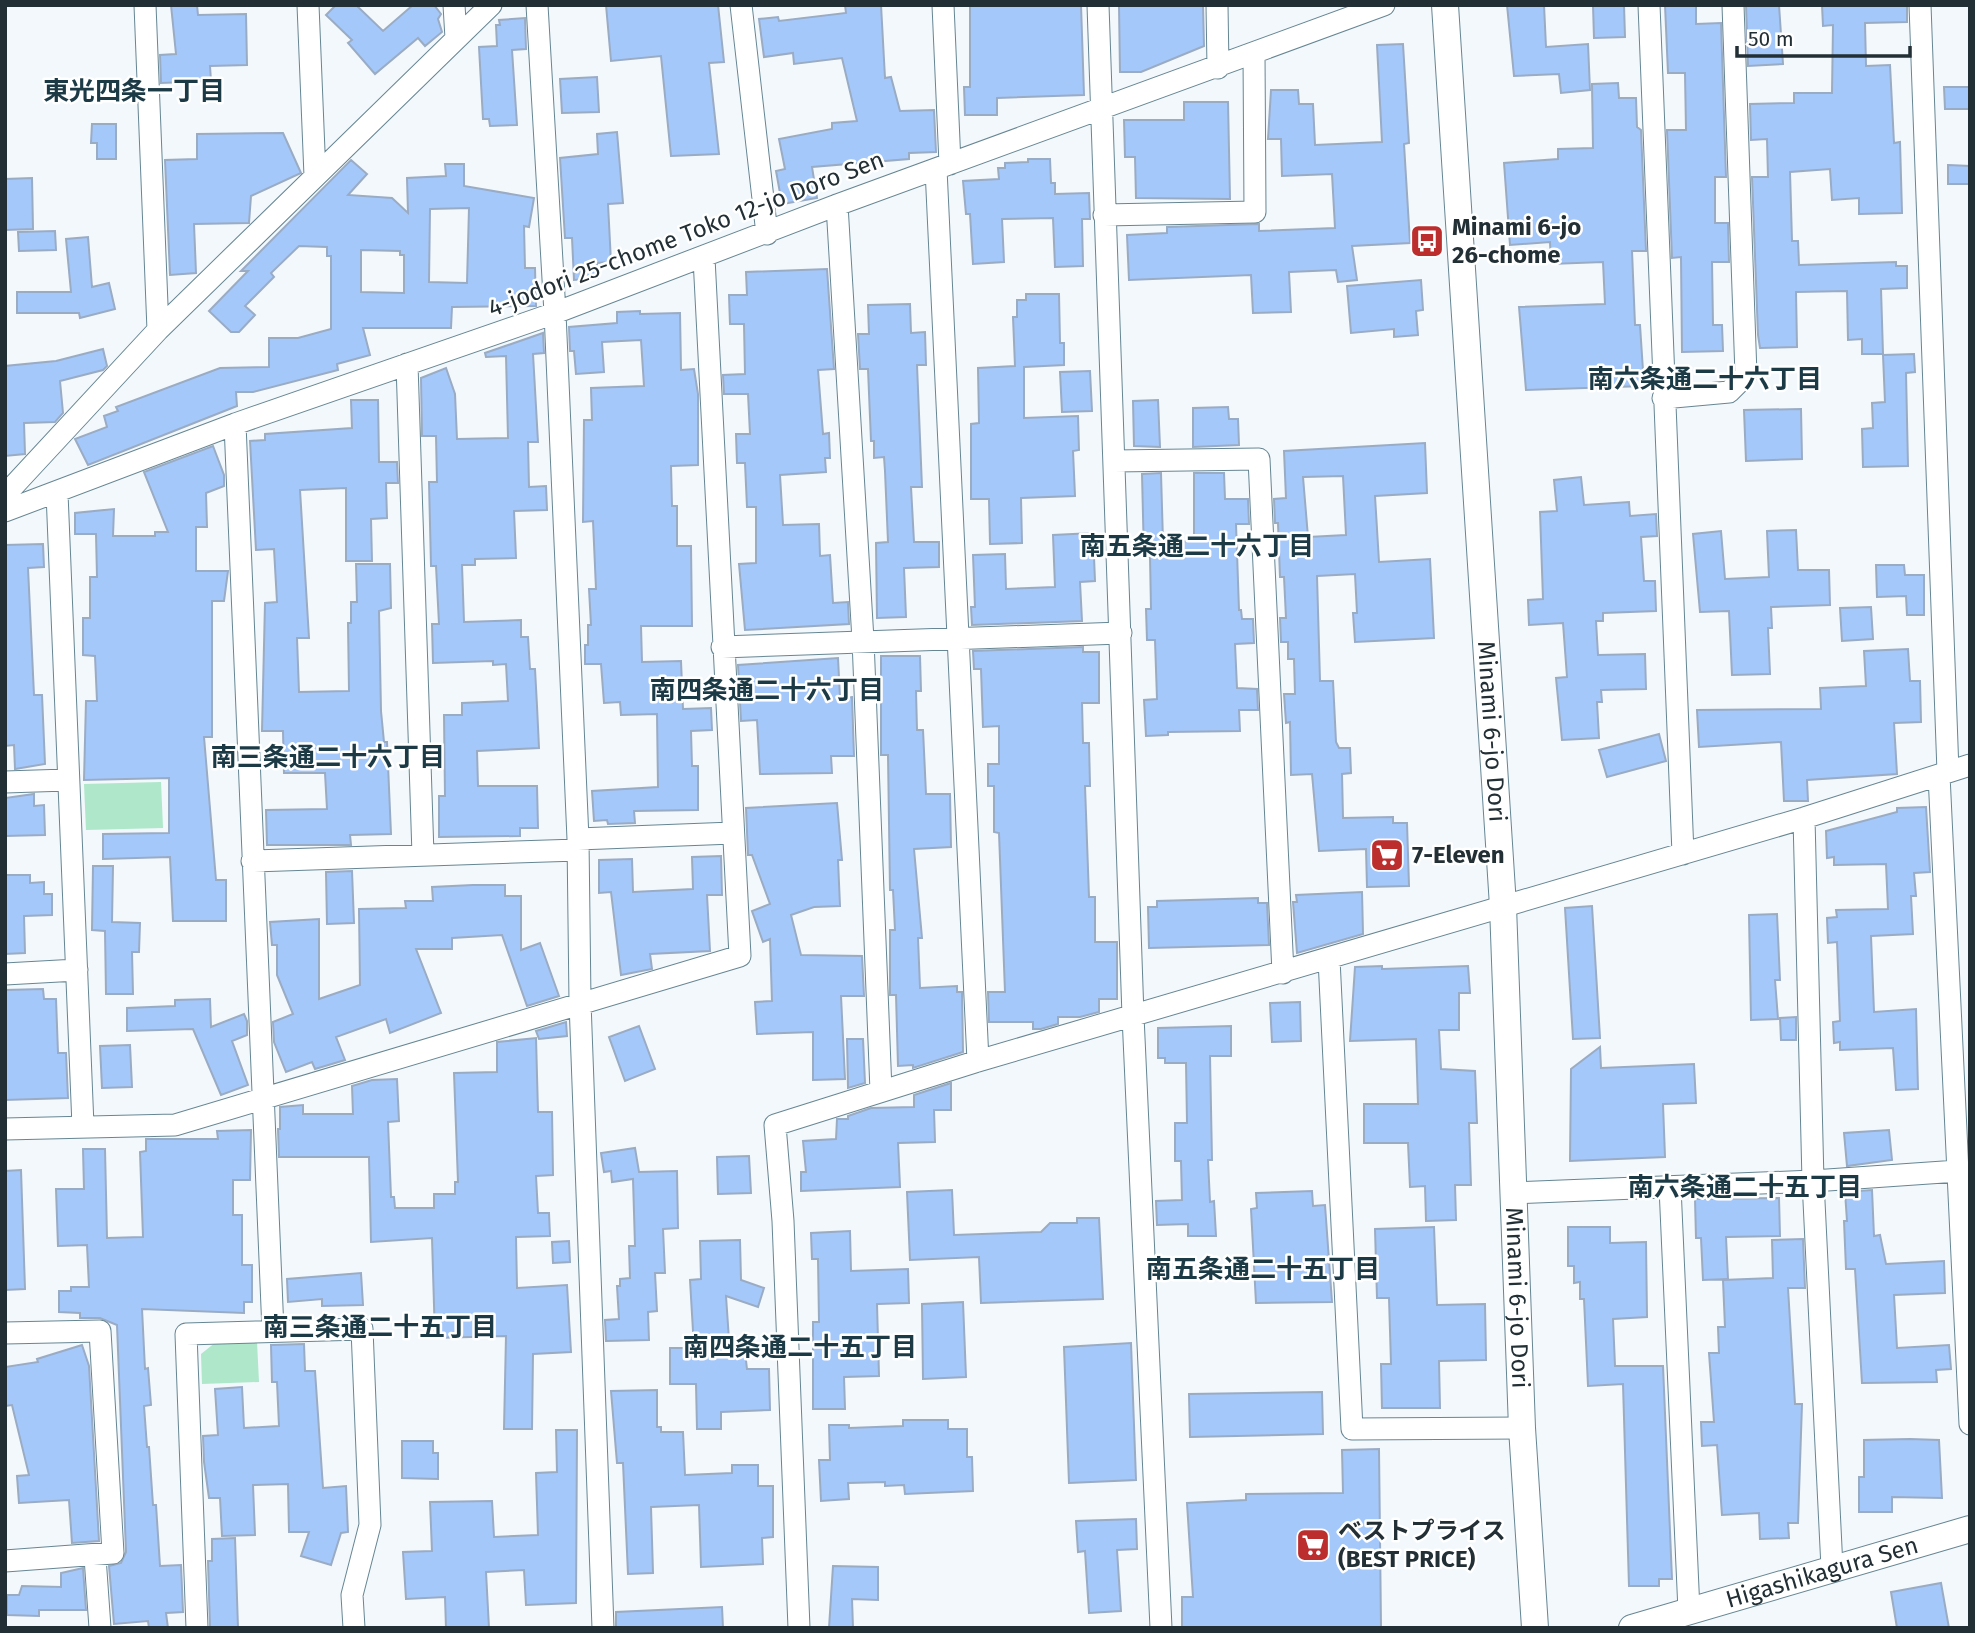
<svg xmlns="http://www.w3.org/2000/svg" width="1975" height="1633" font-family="'Fira Sans','Noto Sans JP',sans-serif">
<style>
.green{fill:#aee7ca}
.building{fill:#a5c8fb;stroke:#9aabc4;stroke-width:2;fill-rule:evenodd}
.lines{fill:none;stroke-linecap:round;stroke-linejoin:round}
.minor-casing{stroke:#668693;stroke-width:23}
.tertiary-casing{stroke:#668693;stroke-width:28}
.minor{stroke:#fff;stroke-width:21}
.tertiary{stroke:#fff;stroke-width:26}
.labels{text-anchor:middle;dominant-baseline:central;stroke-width:5;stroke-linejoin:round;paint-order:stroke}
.poi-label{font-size:24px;font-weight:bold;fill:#222f35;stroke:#fff;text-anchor:start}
.street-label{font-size:24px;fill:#222f35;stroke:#fff}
.neighbourhood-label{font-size:26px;font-weight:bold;fill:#1c3a46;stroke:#fff}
</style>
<rect width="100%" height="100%" fill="#f2f8fb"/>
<!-- green -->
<path class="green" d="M161 782 163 828 86 830 84 784Z
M216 1342H257L259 1382 202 1384 201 1354Z"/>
<!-- building -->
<path class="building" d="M171 5H197L198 15 246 14 247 65 210 66 211 81 161 83 160 55 176 54Z
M336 5H356L383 31 413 5H434L441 14 438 19 442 32 425 46 418 38 375 74 348 43 352 40 326 15Z
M606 5H718L724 62 709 63 719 154 671 156 661 56 611 61Z
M845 5H881L885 78 891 77 900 111 934 110 936 152 909 153V159L812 167 817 198 782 204 776 171 785 169 779 139 832 129V123L857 121 842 58 794 64 793 53 764 57 759 19 778 17 779 21 846 13Z
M970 5H1081L1084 95 997 98V115H965L964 87H970Z
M1119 5H1203L1204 46 1141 72H1120Z
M1507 5H1544L1546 47 1588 44 1590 90 1561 93 1559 74 1514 76Z
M1593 5H1624L1625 37 1594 38Z
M1665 5H1696V24L1721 23 1726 177H1715V223H1728L1729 262H1712L1713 325H1722L1723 351 1682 352 1681 257 1672 258 1667 130H1686L1685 73H1668Z
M1746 5H1779L1783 64 1748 66Z
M1822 5H1907V22L1865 23 1866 66 1890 65 1894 143 1900 142 1902 213 1859 214V198L1832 200 1830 169 1790 172 1792 241H1798L1799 265 1896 262V266H1907V288L1881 289 1883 354H1862V339L1848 340 1847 291 1796 292 1797 347 1760 348 1758 335 1752 177H1768L1767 139 1751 140 1750 104 1794 103V93H1832L1833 25 1823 26Z
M525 18 526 49 512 50 517 125 490 126 489 119H483L479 47 497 46 496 25H500L499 20Z
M1403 44 1409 143 1404 144 1410 243 1352 246 1357 280 1338 282 1336 270 1289 272 1291 312 1253 313 1251 275 1129 280 1127 235 1167 233V227L1259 224V231L1335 228 1332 174 1282 176 1281 139H1268L1271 90H1298L1299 104H1313L1315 145 1382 142 1377 45Z
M597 77 599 112 562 113 560 79Z
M1618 83 1619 98H1636L1637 127 1641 130 1646 251H1632L1635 325H1640L1644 386 1526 390 1519 307 1605 304 1603 262 1551 264 1550 242 1510 245 1504 163 1558 159V149L1593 148 1592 84Z
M1944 87H1970V109H1945Z
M1184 102H1228L1230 199 1136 198 1135 157H1125L1124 120H1184Z
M92 124H116V159H97V143H91Z
M617 132 623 203 608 204 611 262 597 263 598 278 574 280 572 238H565L560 158 598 154 597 134Z
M283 133 301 173 251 196 249 223 194 224 196 273 170 275 165 160 197 159V134Z
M1028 159H1050L1051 183H1055V194L1089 193 1090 219H1082L1083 266 1055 267 1053 218 1002 219 1004 262 973 264 970 214H966L963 181 999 179 998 168H1005V163L1028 162Z
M351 160 367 174 348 195 392 198 408 213 407 178 446 176 445 164H464V186L534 198 529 227 524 226 525 268H535L536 306 452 307 451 328H363L370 355 337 364 338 370 253 392H236L237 406 88 465 75 439 107 427 104 416 118 411 116 407 220 368 269 367V338H298L331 329V256H327V247L299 246 271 273 274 277 245 306 255 315 239 332H231L209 311 248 271H241ZM469 208 467 283 429 282 430 209ZM361 250 400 251V255H404V293L361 292Z
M1948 165 1970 166V184H1948Z
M32 178 33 229 5 230V179Z
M55 231 56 250 19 251 18 232Z
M88 237 92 287 109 283 115 309 80 318 79 313H17V292H71L66 239Z
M827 269 834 369 818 370 823 434 829 433 830 458H825L826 472 780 475 783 525 819 524 820 556 830 555 833 603 848 602 849 624 745 630 739 564 756 563V507H747L745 463H737L736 434H750L748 394H724L723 375 745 374 744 324H730L729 295H747L746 272Z
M1421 280 1423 310 1416 311 1418 335 1394 337V329L1351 333 1347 286Z
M1026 294H1059L1060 343H1064V365L1024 367V418L1078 416 1079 450 1073 451 1075 496 1021 498 1022 543 990 544 989 499H971V424L979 423 978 368 1015 366 1013 317H1017V300H1026Z
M910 304 911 333 925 332 926 365H917L922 487H911L914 542H939V567L904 568 906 617 877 618 876 543 888 542 885 471 884 457 874 458V441H871L868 369H860L858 334H869L868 305Z
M640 311V314L680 313 681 370 694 369 698 394V465L671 466 672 506H677V546H691L692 626H641L642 662 681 661 683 709 711 708 712 730 691 731 692 766H698V810L634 811 635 823 608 824 607 820 594 821 592 791 658 787 657 714 621 715 620 702 604 703 601 664H585V645H588V625H591L589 589H596L593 521 583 522 584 420H592L591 388 644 386 641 340 602 342 604 372 576 374 574 351H570L569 327 617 323V312Z
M543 333 544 353 533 354 538 442H528L529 487 546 486 547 510 514 511 516 558 475 559V565H462L464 622 521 620V637H528L530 669H535L537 706 539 748 477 751 478 786H537L538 828H520V836L439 837V796H445L444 715H462V703L508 701 506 664 493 665V661L433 663 432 624H439L436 566H431L429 482H437L436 436H422L421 378 446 368 455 394 457 439 508 438 506 356 486 357 485 353Z
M103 349 107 366 103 370 60 381 63 413 55 422 24 423 25 454 5 456V366L56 361Z
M1914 354 1915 372 1906 373 1908 466 1863 467 1862 429 1873 428 1872 403 1885 402 1883 355Z
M1090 371 1092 411 1062 412 1060 372Z
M351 400H378L379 462H397L398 483H386L387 518 371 519 372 561H346V488L300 490 309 638H297L299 692 349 691 348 623H351V602H357L356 564H390L391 608 379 611 381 711 384 742H387L391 834 350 835 351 845H267L266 810 327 809 325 773H284L283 731H262L265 603 277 602 274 549 256 550 250 441 265 440V434L352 428Z
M1158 400 1160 447 1134 446 1133 401Z
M1228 407 1229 419H1238L1239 445 1193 447V408Z
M1801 409 1802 459 1746 461 1744 410Z
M1425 443 1427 493 1375 496 1379 562 1430 559 1434 638 1355 642 1353 613H1357L1355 574 1317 576 1320 681H1333L1336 742 1339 748H1350L1351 773 1342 774 1343 818 1393 817V823H1407L1409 886 1367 887 1366 849 1319 851 1312 774 1291 775 1290 722 1286 723 1284 694H1295L1294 659H1288V642H1281L1280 618H1286L1284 577H1280L1278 523H1275L1274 499 1286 498 1284 451ZM1343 476 1346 535 1308 537 1303 477Z
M213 446 224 475V486L206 493 207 527H196V571H228L224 601H212V737H204L216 880H226V921H173L170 857 103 859V834L169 833V778L84 780 86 701H97L95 656 83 655V618H90V577H97L96 534H75V513L114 509 113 536H155V532H168L144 472Z
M1161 473 1163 542 1194 541V473H1224L1225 499H1248L1249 524H1236L1239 610H1241L1242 619H1253L1254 643 1235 644 1237 688 1257 689 1258 710H1239L1240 731 1168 732V735L1146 736 1144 700 1157 699 1155 640H1147L1146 609H1151L1150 557H1144L1142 474Z
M1581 477 1584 505 1629 502 1630 516 1656 514 1657 536 1641 537 1644 581H1655L1656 611 1603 613V621H1596L1598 655 1645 654 1646 689 1601 690 1602 702H1597L1599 738 1562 740 1556 678 1567 677 1563 623 1529 625 1528 600 1543 599 1540 512 1557 511 1554 480Z
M1796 530 1798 570H1829L1830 605 1771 607 1772 628H1768L1770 674 1732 675 1729 611 1700 612 1693 534 1721 531 1725 579 1769 577 1767 531Z
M1093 533 1095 581 1080 582 1082 621 972 625 971 607H975L973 555 1005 554 1006 589 1055 587 1053 535Z
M43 544 44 567 28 568 34 695H42L45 764 15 769 14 745 5 746V545Z
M1876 565H1904L1905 575H1924V615H1907L1906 596 1877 597Z
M1871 607 1873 639 1842 641 1840 608Z
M1083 647V652H1099V703H1082L1083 743H1089L1090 786H1085L1089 897H1095V942H1117V999H1099V1012L1080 1017H1058V1024L1041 1029H1033V1022H989L988 992H1005L999 833 994 832V786H988V764H999V726L983 727 981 669H974L973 651Z
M1908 649 1910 681H1920L1921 722 1894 723 1897 774 1807 780 1808 801H1784L1781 742 1699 747 1697 710 1821 709 1820 688 1866 686 1864 651Z
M881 656H920L921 691H916L917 730H923L926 794H950L951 847 914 849 922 938H918L920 988 957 986V992H962L963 1052 913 1068V1065L898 1066 896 995H890V930H895L893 890H890L888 755H881Z
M838 658 840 698 852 697 854 756H831L832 773 760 774 757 720 741 721 738 665Z
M1659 734 1666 761 1607 777 1599 750Z
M34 794V806L44 805 45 835 5 836V798Z
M837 803 842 860H838L840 906 814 907 791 915 801 955 862 956 864 996H841L845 1079 813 1080V1032L757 1034 755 1002 772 1001 770 939 763 942 752 911 770 904 752 855H748L746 808Z
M1926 807 1930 872 1914 873 1916 896H1911L1913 934 1871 936 1874 1012 1916 1009 1918 1089 1896 1090 1893 1048 1840 1050V1042L1834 1043 1833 1022 1840 1021 1837 942 1828 943 1827 918 1837 917 1836 910 1888 909 1886 864 1834 865V857L1827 858 1826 831 1897 812V808Z
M721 856 722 895H707L710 951 650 954 652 969 621 975 611 892 599 893V860L632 859 633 892 693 889 692 857Z
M93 866H113L112 922 140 923 139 952H132L133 994H106L105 931 92 930Z
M352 871 354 923 327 924 326 872Z
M6 875H30V883L44 882V894H52V915L24 916 25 953 5 954Z
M473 885H505V896H521V950L540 943 559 996 527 1006 502 935 452 938V949H416L441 1013 390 1033 386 1019 336 1037 345 1060 315 1069 312 1062 286 1072 274 1042 273 1022 293 1014 277 975V945H272L270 922 319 919V999L360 985 359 909 406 908 405 901H433L432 887Z
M1362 892 1363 934 1297 953 1293 902H1297L1296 895Z
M1258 898V903H1267L1269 945 1149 948 1148 907H1157V901Z
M1592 906 1600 1038 1573 1039 1565 908Z
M1777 914 1780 980H1775L1778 1019 1751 1020 1749 915Z
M1382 966V969L1468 966 1470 993H1459V1030H1439L1441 1069 1475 1071 1477 1123H1469L1471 1185H1455L1456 1220 1426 1221 1425 1186 1410 1187 1408 1143H1364V1104H1418L1416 1039 1350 1041 1355 967Z
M43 989 44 999H56L58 1053H66L68 1098 5 1100V990Z
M210 999 211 1027 244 1014 247 1021V1035L232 1041 248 1085 221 1095 193 1029 127 1031V1008L175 1006V1000Z
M1300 1002 1301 1041 1272 1042 1270 1003Z
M1796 1017V1040H1781L1780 1018Z
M566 1022 567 1036 539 1039 536 1031Z
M639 1026 655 1069 625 1081 609 1037Z
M1231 1026V1056H1210L1212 1160H1208L1210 1202 1214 1201 1216 1236H1188V1224L1157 1225 1156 1201 1182 1200 1181 1161H1175V1123H1187L1186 1063H1165V1058H1158V1028Z
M536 1038 538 1112H552L553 1175 536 1176 538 1213H549L550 1236 516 1237 517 1288 567 1285 571 1352 533 1354 532 1429H504L506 1336 435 1338 432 1238 371 1242 369 1157H279L278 1129H280V1107L303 1105V1114H353L352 1086 372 1080 397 1079 399 1121 388 1122 391 1197H394L395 1208H434V1194H455V1182H458L454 1073 497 1072V1042Z
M847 1039H863L865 1083 848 1088Z
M130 1045 132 1087 102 1088 100 1046Z
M1600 1047 1601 1068 1694 1064 1696 1103 1663 1104 1665 1157 1570 1161 1571 1069Z
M951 1083V1110H934L935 1142 898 1143 900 1187 801 1191V1172H806L803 1141 836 1139 837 1119H848V1116L871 1108 914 1107V1095Z
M251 1130 250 1180H233V1215H242V1265H252V1302H244V1313L142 1309 145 1369 148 1368 151 1405 144 1406 147 1447H149L153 1505H156L160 1566 181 1565 183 1612 166 1613 168 1628H149L148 1621 114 1624 109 1566 121 1563 126 1552 117 1325 100 1318H80V1313L59 1312V1291H71V1287H89L87 1245 58 1246 56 1189H84L83 1149H105L107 1238 143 1237 140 1152 146 1151V1139H218L217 1131Z
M1889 1130 1892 1160 1847 1166 1844 1133Z
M635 1148 639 1172 677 1171 678 1228 663 1229 665 1273H655L657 1311 648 1312 649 1340 606 1341 605 1320 619 1319 617 1286H620V1279L630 1278 629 1246H635L633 1179 612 1182 611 1171 604 1172 601 1153Z
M749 1156 751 1193 718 1194 717 1157Z
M21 1170 25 1289 5 1290V1171Z
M952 1190 954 1235 1041 1232 1050 1223H1077V1218H1099L1103 1299 981 1303 979 1257 910 1260 907 1192Z
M1872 1190 1874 1236 1880 1235 1886 1264 1944 1261 1945 1293 1894 1295 1897 1348 1949 1345 1951 1369 1936 1370 1937 1382 1862 1383 1855 1269H1846L1844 1221H1847L1845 1192Z
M1312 1191 1313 1206 1325 1205 1332 1302 1256 1303 1251 1209 1257 1208 1256 1193Z
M1779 1198 1780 1236 1726 1237 1728 1279 1703 1280 1701 1238H1696L1695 1199Z
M1434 1227 1437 1305 1485 1304 1486 1360 1439 1361 1440 1408H1382L1381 1364H1391L1389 1298H1377L1375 1229Z
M1568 1227H1610V1243L1646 1242 1647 1317 1613 1319 1615 1366H1663L1672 1579H1659V1586H1629L1623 1384 1588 1386 1584 1299H1580V1282L1574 1283V1266H1568Z
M850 1231 851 1271 908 1269 909 1303 877 1304 879 1376 844 1377 845 1409H813V1322H819L818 1259H812L811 1233Z
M1803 1239 1805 1288H1788L1795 1404H1802L1798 1523H1788L1789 1538 1760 1539 1759 1513 1722 1515 1717 1445 1702 1446 1701 1422H1714L1709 1353H1719L1718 1327H1725L1723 1280 1773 1278 1772 1240Z
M740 1240 741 1280 764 1288 758 1307 726 1296 729 1340 730 1344H744L747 1369H769L770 1410 721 1412V1429H697L696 1384H670V1348H694L690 1280 701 1279 700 1241Z
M569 1241 570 1262 553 1263 552 1242Z
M361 1273 363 1305 322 1306V1299L288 1302 287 1279Z
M963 1302 966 1377 923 1379 922 1304Z
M1131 1343 1136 1480 1069 1483 1064 1347Z
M304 1344 305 1371H315L323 1488 346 1486 348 1532 341 1533 331 1565 301 1556 309 1532H289L288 1484 253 1485 255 1535 222 1536 220 1498H209L204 1462 203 1436 218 1435 215 1389 242 1387 244 1428 279 1426 277 1382H272L271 1345Z
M82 1345 89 1366 99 1541 72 1543 69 1500 19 1503 17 1476 29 1475 12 1405 5 1406V1367L38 1362 37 1359Z
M657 1390V1427H661V1432H683L685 1475 732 1473V1465H758V1486H773V1537L762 1538 763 1564 701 1567 699 1505 651 1507 653 1573 628 1574 623 1463H617L611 1391Z
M1322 1392 1323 1434 1190 1437 1189 1394Z
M903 1420H948V1429H967V1457H972L973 1491 905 1494 904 1485 885 1486V1482L848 1483 849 1499 821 1501 819 1460H830L829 1425H849V1428L903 1426Z
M556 1430H577L576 1603 526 1605 524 1570 486 1572 489 1628H446L445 1597 406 1599 403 1552 432 1551 430 1502 492 1501 494 1537 538 1535 536 1473 557 1472Z
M1910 1439 1939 1440 1942 1498 1892 1497V1512H1859V1477H1864V1440Z
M402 1441H433V1453H438V1479L402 1478Z
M1379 1449 1381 1628H1182V1597H1193L1187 1503 1246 1500V1494L1343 1493 1342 1450Z
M1136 1519 1137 1549 1117 1550 1121 1611 1089 1613 1085 1551 1078 1552 1076 1521Z
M235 1538 238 1628H210L208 1561H212V1539Z
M833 1566 878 1567V1600L852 1599 853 1628H829Z
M83 1568 86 1610H39V1616L7 1615V1595H19L22 1586 61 1587V1573Z
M1941 1583 1949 1628H1897L1891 1592Z
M722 1607 723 1628H616V1612Z"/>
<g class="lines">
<!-- minor casing -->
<g class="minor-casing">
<path id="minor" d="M145 5 158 330
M308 5 315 176
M454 5 456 38
M537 5 555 313 578 839 580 1002 603 1628
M741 5 767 234
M943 5 950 164
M1098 5 1133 1016 1161 1628
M1217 5 1218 68
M1649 5 1683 854
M1920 5 1948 772
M936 169 978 1061
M837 205 863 640 881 1091
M1104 215 1255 212 1254 53
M407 364 423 855
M1663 398 1729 392 1746 375 1733 5
M235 424 273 1331
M1114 461 1259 459 1283 973
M57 493 83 1126
M5 495 158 330 491 5
M5 511 235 424 555 313 837 205 1384 5
M722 647 1121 633
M1939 775 1970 1424
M5 782 67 780
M1804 818 1813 1181 1832 1568
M578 839 733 833
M252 861 578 850
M1329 959 1352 1429 1522 1428
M5 974 77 970
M5 1129 175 1125 740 956 704 258
M1670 1187 1689 1611
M1513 1193 1813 1181 1958 1171
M5 1333 100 1331 113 1553 5 1561
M95 1557 100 1628
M197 1628 186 1334 362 1329 370 1525 352 1595 354 1628
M799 1628 783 1221 775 1125 978 1061 1804 818 1970 765"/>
</g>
<!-- tertiary casing -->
<g class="tertiary-casing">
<g id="tertiary">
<path id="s1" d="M1445 5 1503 906 1522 1428 1535 1628"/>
<path id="s2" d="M1632 1628 1970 1529"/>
</g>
</g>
<!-- minor -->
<use href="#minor" class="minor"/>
<!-- tertiary -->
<use href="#tertiary" class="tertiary"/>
</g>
<!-- icons -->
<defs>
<g id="bus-square" transform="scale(1.75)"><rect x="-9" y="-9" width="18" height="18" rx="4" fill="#bc2d2e" stroke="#fff"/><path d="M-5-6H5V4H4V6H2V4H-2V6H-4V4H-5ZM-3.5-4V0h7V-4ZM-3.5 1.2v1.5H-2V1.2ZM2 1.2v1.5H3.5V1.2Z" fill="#fff"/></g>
<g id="supermarket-square" transform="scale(1.75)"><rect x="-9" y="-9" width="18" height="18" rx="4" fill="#bc2d2e" stroke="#fff"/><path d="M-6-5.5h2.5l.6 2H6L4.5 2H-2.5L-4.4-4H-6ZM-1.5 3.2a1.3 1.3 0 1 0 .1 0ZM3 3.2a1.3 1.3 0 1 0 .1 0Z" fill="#fff"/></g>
</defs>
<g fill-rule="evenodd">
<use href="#bus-square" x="1427" y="241"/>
<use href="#supermarket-square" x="1387" y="855"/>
<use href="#supermarket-square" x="1313" y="1545"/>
</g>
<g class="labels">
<!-- poi labels -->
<g class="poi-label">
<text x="1452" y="227">Minami 6-jo<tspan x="1452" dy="28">26-chome</tspan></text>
<text x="1412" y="855">7-Eleven</text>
<text x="1338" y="1531">ベストプライス<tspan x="1338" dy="28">(BEST PRICE)</tspan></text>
</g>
<!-- street labels -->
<g class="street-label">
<text transform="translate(686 234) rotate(-21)">4-jodori 25-chome Toko 12-jo Doro Sen</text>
<text stroke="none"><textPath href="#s1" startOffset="728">Minami 6-jo Dori</textPath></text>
<text stroke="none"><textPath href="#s1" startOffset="1295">Minami 6-jo Dori</textPath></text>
<text stroke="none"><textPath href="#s2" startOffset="198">Higashikagura Sen</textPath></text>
</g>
<!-- neighbourhood labels -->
<g class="neighbourhood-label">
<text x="134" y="91">東光四条一丁目</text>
<text x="1705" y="379">南六条通二十六丁目</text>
<text x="1197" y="546">南五条通二十六丁目</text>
<text x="767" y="690">南四条通二十六丁目</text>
<text x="328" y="757">南三条通二十六丁目</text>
<text x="1745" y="1187">南六条通二十五丁目</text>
<text x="1263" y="1269">南五条通二十五丁目</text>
<text x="380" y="1327">南三条通二十五丁目</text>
<text x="800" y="1347">南四条通二十五丁目</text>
</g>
</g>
<!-- border -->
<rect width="1975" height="1633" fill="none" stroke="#222f35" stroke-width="14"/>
<!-- scale -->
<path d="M1737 46v10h173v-10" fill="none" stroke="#222f35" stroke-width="3.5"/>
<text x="1748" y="46" font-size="21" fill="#222f35" stroke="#ffffff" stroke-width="5" paint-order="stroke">50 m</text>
</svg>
